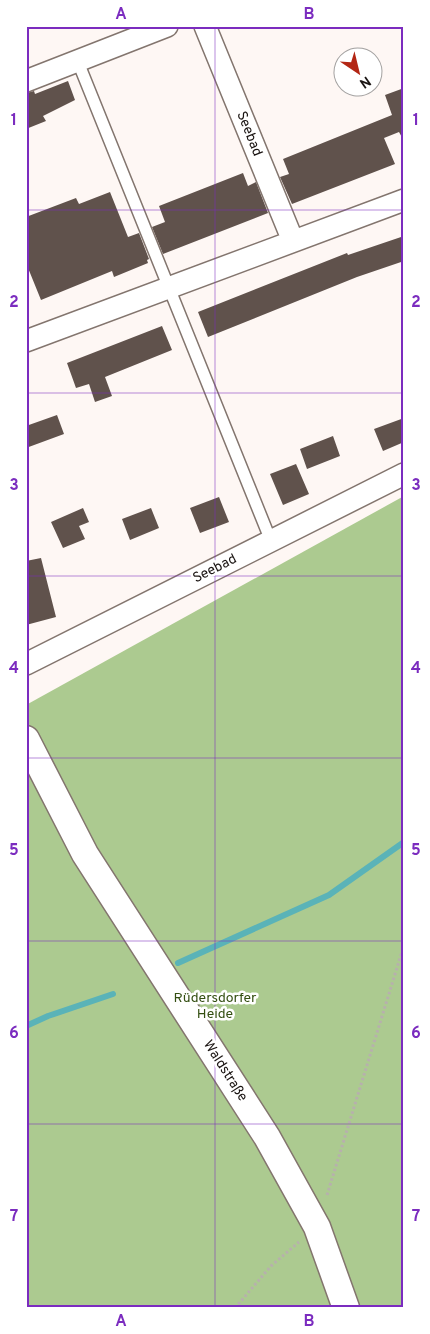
<svg xmlns="http://www.w3.org/2000/svg" width="430" height="1334" font-family="Overpass,sans-serif">
<style>
.forest{fill:#acca90}
.lines{fill:none;stroke-linecap:round;stroke-linejoin:round}
.stream{stroke:#5ab3b8;stroke-width:6}
.building{fill:#60524c}
.service-casing{stroke:#83756e;stroke-width:14}
.minor-casing{stroke:#83756e;stroke-width:24}
.tertiary-casing{stroke:#83756e;stroke-width:29}
.path{stroke:#b7b0ad;stroke-width:3;stroke-dasharray:2.5 2.5;stroke-linecap:butt}
.service{stroke:#fff;stroke-width:11}
.minor{stroke:#fff;stroke-width:21}
.tertiary{stroke:#fff;stroke-width:26}
.grid{fill:none;stroke:#7b2cbf;stroke-width:1;stroke-opacity:0.55}
.labels{text-anchor:middle;dominant-baseline:central;stroke-width:5;stroke-linejoin:round;paint-order:stroke}
.street-label{font-size:14px;fill:#1a1412;stroke:#fff}
.park-label{font-size:14px;fill:#344f12;stroke:#fff}
.neatline{fill:none;stroke:#7b2cbf;stroke-width:2}
.grid-label{font-size:16px;text-anchor:middle;font-weight:bold;fill:#7b2cbf}
</style>
<rect width="100%" height="100%" fill="#fef7f4"/>
<!-- forest -->
<path class="forest" d="M404 496V1308H26V705Z"/>
<g class="lines">
<!-- stream -->
<path class="stream" d="M178 963 329 895 404 842
M26 1026 48 1016 113 994"/>
</g>
<!-- building -->
<path class="building" d="M68 81 75 100 43 116 46 121 26 129V93L34 91 35 94Z
M404 88V141L399 132 384 138 395 164 292 204 280 177 289 174 283 159 392 115 385 95Z
M243 173 248 186 256 182 268 213 163 254 152 227 165 222 159 206Z
M110 192 128 237 139 233 149 259 147 260 148 263 114 277 112 271 41 300 26 263V217L76 198 79 204Z
M404 236V261L357 277 208 337 198 312 347 253 348 255Z
M162 326 172 350 105 377 112 396 95 402 89 384 76 388 67 363Z
M57 415 64 434 26 448V426Z
M404 418V442L383 451 374 429Z
M333 436 340 456 307 469 300 449Z
M296 464 309 494 283 505 270 474Z
M219 497 229 522 200 533 190 508Z
M83 508 89 522 79 526 85 539 63 548 51 522Z
M151 508 159 528 130 540 122 519Z
M41 558 56 617 26 625V561Z"/>
<g class="lines">
<!-- service casing -->
<g class="service-casing">
<path id="service" d="M78 62 271 541"/>
</g>
<!-- minor casing -->
<g class="minor-casing">
<path id="minor" d="M205 26 293 241
M26 81 167 26
M26 341 404 200
M26 664 404 474"/>
</g>
<!-- tertiary casing -->
<g class="tertiary-casing">
<path id="tertiary" d="M26 739 85 854 267 1137 317 1227 346 1308"/>
</g>
<!-- path -->
<path class="path" d="M327 1195 404 945
M235 1308 271 1266 299 1242"/>
<!-- service -->
<use href="#service" class="service"/>
<!-- minor -->
<use href="#minor" class="minor"/>
<!-- tertiary -->
<use href="#tertiary" class="tertiary"/>
</g>
<!-- grid -->
<path class="grid" d="M215 26V1308M26 210H404M26 393H404M26 576H404M26 758H404M26 941H404M26 1124H404"/>
<g class="labels">
<!-- street labels -->
<g class="street-label">
<text transform="translate(249 134) rotate(68)">Seebad</text>
<text transform="translate(215 569) rotate(-27)">Seebad</text>
<text transform="translate(225 1071) rotate(57)">Waldstraße</text>
</g>
<!-- park labels -->
<g class="park-label">
<text x="215" y="998">Rüdersdorfer<tspan x="215" dy="16">Heide</tspan></text>
</g>
</g>
<!-- border -->
<rect width="430" height="1334" fill="none" stroke="#ffffff" stroke-width="55"/>
<!-- north arrow -->
<g transform="translate(358 72) rotate(145)"><circle r="24" fill="#ffffff" stroke="#a3a1a0"/>
<path d="M0-4L9 19L0 12L-9 19Z" fill="#b32614"/>
<text y="-8" font-size="14" font-weight="bold" text-anchor="middle" fill="#1a1412">N</text>
</g>
<rect x="28" y="28" width="374" height="1278" class="neatline"/>
<g class="grid-label">
<text x="121" y="19">A</text>
<text x="309" y="19">B</text>
<text x="14" y="125">1</text>
<text x="416" y="125">1</text>
<text x="14" y="307">2</text>
<text x="416" y="307">2</text>
<text x="14" y="490">3</text>
<text x="416" y="490">3</text>
<text x="14" y="673">4</text>
<text x="416" y="673">4</text>
<text x="14" y="855">5</text>
<text x="416" y="855">5</text>
<text x="14" y="1038">6</text>
<text x="416" y="1038">6</text>
<text x="14" y="1221">7</text>
<text x="416" y="1221">7</text>
<text x="121" y="1326">A</text>
<text x="309" y="1326">B</text>
</g>
</svg>
